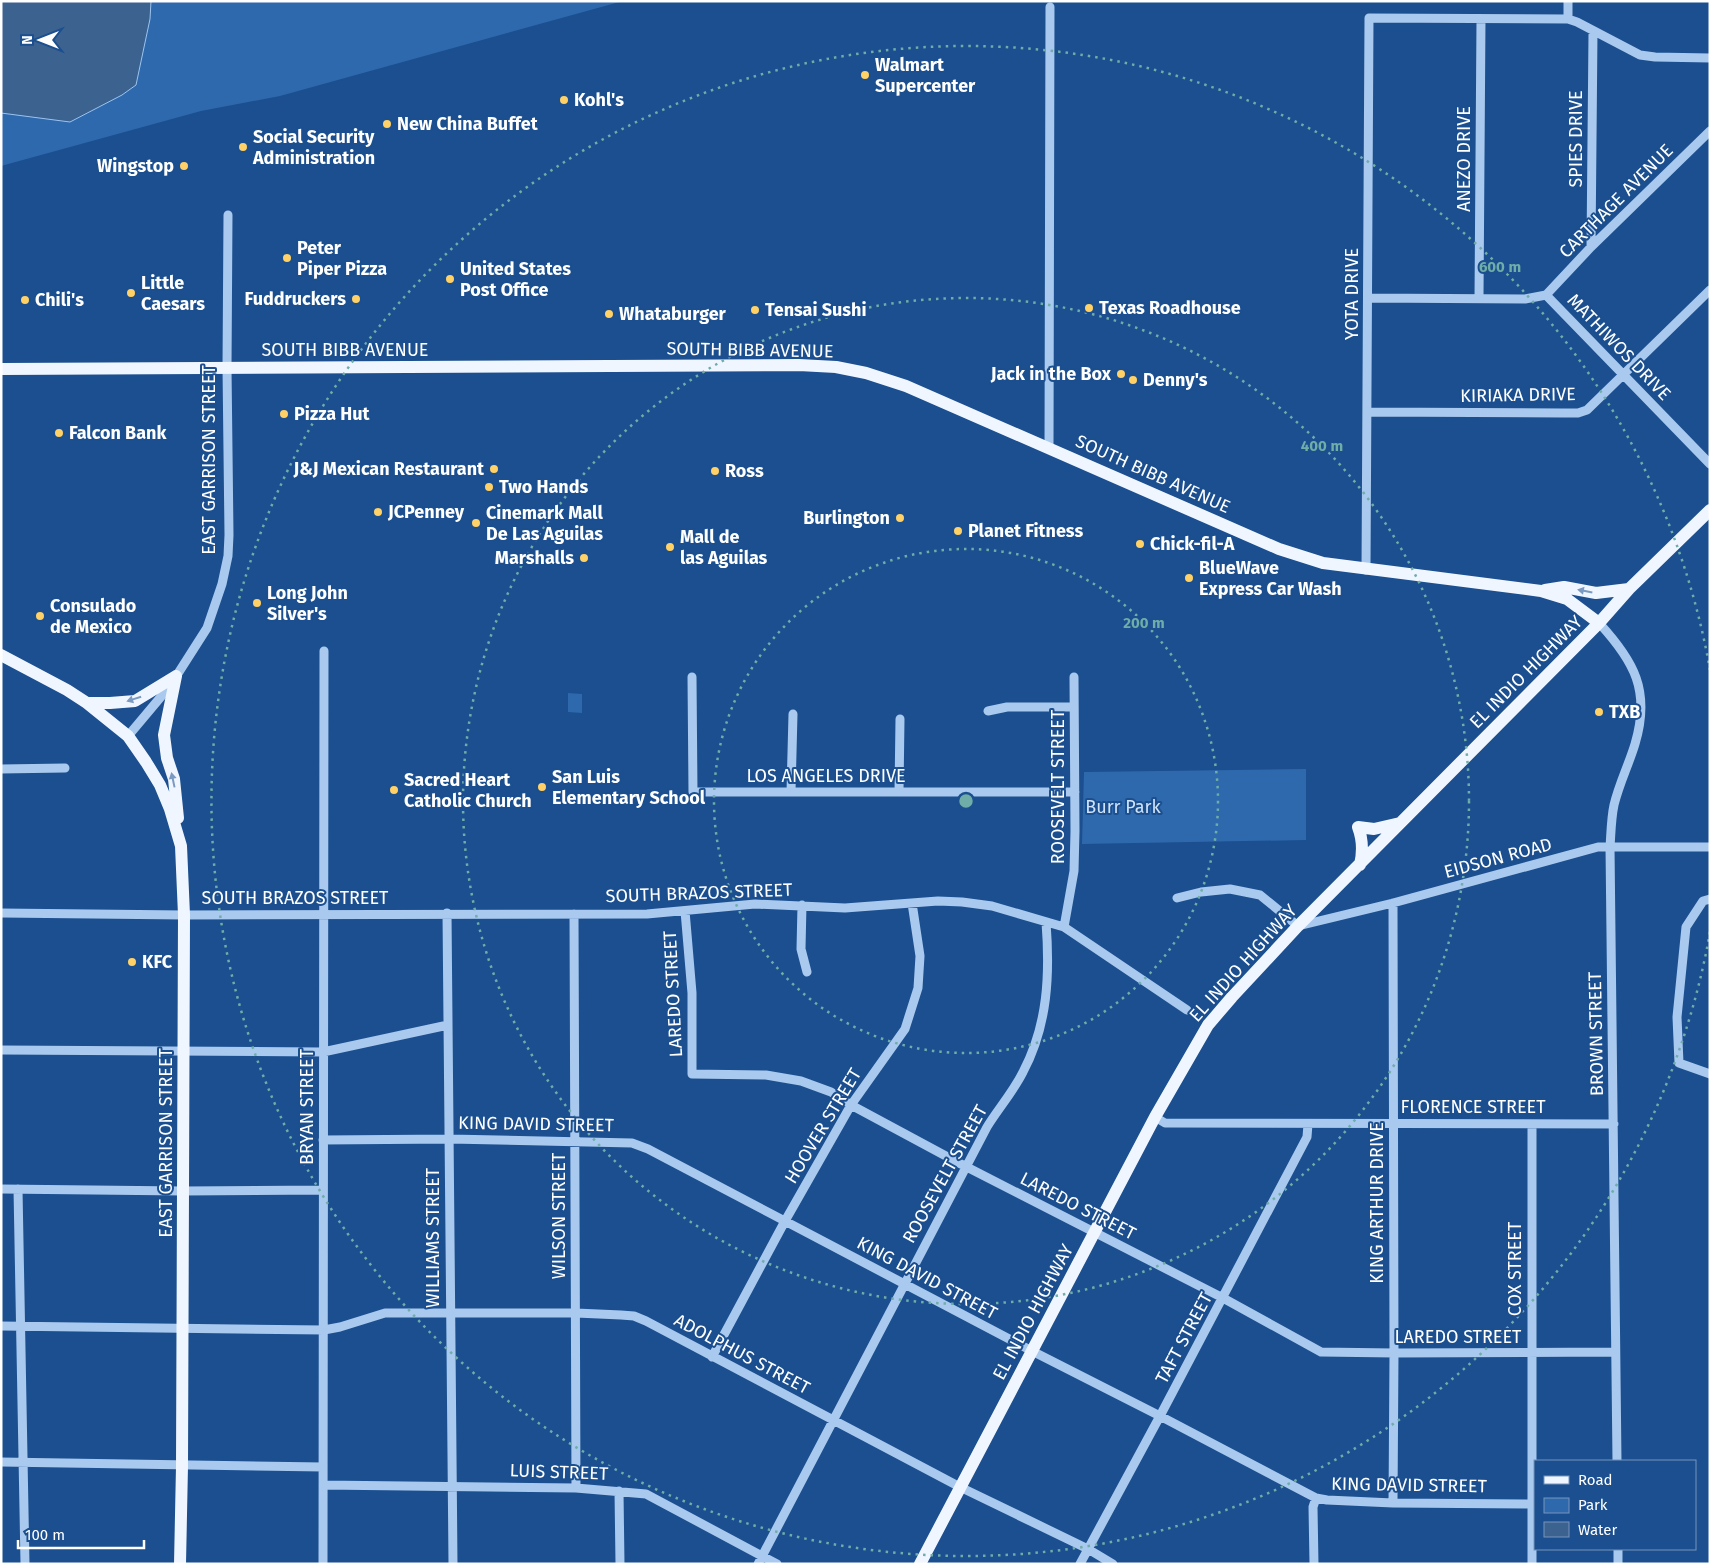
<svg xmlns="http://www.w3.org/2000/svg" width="1711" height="1565" font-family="'Fira Sans',sans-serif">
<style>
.green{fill:#2e69ad}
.water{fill:#3c6290;stroke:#9cc4f0}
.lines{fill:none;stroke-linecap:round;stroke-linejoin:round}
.minor{stroke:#a9c9ee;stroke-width:9}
.major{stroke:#f0f6ff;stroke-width:12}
.oneway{fill:#7b9ac1}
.ring{fill:none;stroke:#6fada8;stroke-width:2.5;stroke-dasharray:2.5 5}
.poi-dot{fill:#ffd166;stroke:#1b4f8f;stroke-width:2}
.labels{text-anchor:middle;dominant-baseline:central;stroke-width:4;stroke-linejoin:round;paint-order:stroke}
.poi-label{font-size:18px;font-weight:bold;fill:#fff;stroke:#1b4f8f;text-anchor:start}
.street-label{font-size:18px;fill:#fff;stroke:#1b4f8f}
.park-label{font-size:18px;fill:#cfe3fa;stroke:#1b4f8f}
.centre{fill:#6fada8;stroke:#1b4f8f;stroke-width:2.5}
.ring-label{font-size:15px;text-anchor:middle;font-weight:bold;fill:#6fada8;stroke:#1b4f8f;stroke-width:4;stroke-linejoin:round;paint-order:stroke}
</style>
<rect width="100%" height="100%" fill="#1b4f8f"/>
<!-- green -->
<path class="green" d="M1 1H623L280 96 201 111 1 166Z
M568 693 582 694V713L568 712Z
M1306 769V840L1082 844 1084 772Z"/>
<!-- water -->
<path class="water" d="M1 1H151L150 19 136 85 122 95 70 122 1 113Z"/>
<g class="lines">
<!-- minor -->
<path class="minor" d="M1568 19V1
M1591 247 1593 32
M1546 295 1591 247 1710 131
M1368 298 1525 299 1546 295 1710 464
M1479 298 1481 19
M1368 412 1563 413H1578L1587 410 1710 290
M1049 448 1050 7
M1366 570 1369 18 1568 19 1577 22 1640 55 1655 57 1710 58
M1599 623C1634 661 1651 691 1635 744 1629 764 1619 784 1614 805 1611 819 1611 834 1610 847L1617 1461
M692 677 693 792H1075
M988 711 1007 707H1074
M128 736 170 686 207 628 222 584 228 556 229 535 227 368 228 215
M1 769 65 768
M791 792 793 714
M899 792 900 719
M1177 898 1201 892 1230 889 1260 895 1298 926 1393 903 1598 847H1710
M1710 899 1703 901 1686 927 1677 1017 1679 1063 1710 1074
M802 905 801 949 807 972
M685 911 692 993V1074L766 1075 801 1081 831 1092 851 1105 957 1162 1223 1298 1321 1352 1394 1353 1615 1352
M1 913 184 915 647 914 755 904 845 908 938 901 962 902 992 906 1064 927 1187 1010
M447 913 453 1564
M574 914 576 1488
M1064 927 1074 871 1075 831 1074 677
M1 1050 323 1052 448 1025
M1155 1117 1165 1123 1614 1124
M1532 1124V1564
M323 1140 450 1139 632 1143 648 1149 1032 1351 1160 1416 1316 1498 1327 1500 1393 1503 1532 1504
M1 1189 183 1191 323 1190
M18 1189 25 1564
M1 1326 324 1330 340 1327 385 1313H576L621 1315 634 1316 646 1321 960 1487 1088 1549 1113 1564
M712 1357 785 1221 851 1105 905 1029 918 988 920 956 912 903
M1 1462 323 1467
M323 1485 576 1488 646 1494 777 1564
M619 1491 620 1564
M1393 1503 1394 1353 1393 903
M1618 1549V1564
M323 1564 324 651
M758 1564 987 1127C998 1109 1013 1092 1023 1072 1048 1025 1050 974 1046 922
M1080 1564 1160 1416 1307 1137 1308 1124
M1314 1564 1313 1507 1316 1498"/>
<!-- major -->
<path class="major" d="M1 369 799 365 836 367 866 373 906 386 1279 549 1323 563 1541 591 1567 599 1599 623
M1545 590 1564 587 1596 593 1629 589
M1 655 67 690 87 703 128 736 146 762 160 785 170 809 181 846 184 915 182 1466 180 1564
M176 676 164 735 167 758 174 779 178 818
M87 703H110L135 701 176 676
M1360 865C1363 852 1363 840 1358 827L1374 829 1400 823
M920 1564 1155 1117 1208 1025 1232 997 1298 926 1599 623 1629 589 1710 510"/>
</g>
<!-- one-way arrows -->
<defs><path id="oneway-solid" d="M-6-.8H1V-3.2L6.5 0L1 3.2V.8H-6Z" transform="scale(1.25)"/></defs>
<g class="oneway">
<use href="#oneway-solid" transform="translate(1585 591) rotate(-169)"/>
<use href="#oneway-solid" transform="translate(134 699) rotate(162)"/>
<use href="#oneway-solid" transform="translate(173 780) rotate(-102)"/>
</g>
<!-- distance rings -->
<g class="ring">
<circle cx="966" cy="801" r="252"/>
<circle cx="966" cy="801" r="503"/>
<path d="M1710 932A755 755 0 1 1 1710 670"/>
</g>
<!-- markers -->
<g class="poi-dot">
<circle cx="865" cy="75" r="5"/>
<circle cx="564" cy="100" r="5"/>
<circle cx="387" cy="124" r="5"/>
<circle cx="243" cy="147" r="5"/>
<circle cx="184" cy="166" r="5"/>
<circle cx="287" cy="258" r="5"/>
<circle cx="450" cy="279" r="5"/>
<circle cx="131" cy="293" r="5"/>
<circle cx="356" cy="299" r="5"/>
<circle cx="25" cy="300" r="5"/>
<circle cx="1089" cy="308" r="5"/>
<circle cx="755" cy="310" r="5"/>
<circle cx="609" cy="314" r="5"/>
<circle cx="1121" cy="374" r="5"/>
<circle cx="1133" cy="380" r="5"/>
<circle cx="284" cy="414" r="5"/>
<circle cx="59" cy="433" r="5"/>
<circle cx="494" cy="469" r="5"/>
<circle cx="715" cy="471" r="5"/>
<circle cx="489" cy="487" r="5"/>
<circle cx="378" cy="512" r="5"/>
<circle cx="900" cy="518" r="5"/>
<circle cx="476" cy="523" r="5"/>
<circle cx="958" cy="531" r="5"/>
<circle cx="1140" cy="544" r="5"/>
<circle cx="670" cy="547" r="5"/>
<circle cx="584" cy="558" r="5"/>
<circle cx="1189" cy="578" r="5"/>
<circle cx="257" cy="603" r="5"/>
<circle cx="40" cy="616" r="5"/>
<circle cx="1599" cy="712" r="5"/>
<circle cx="542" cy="787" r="5"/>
<circle cx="394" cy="790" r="5"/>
<circle cx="132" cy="962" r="5"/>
</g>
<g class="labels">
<!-- poi labels -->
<g class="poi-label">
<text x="875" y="65">Walmart<tspan x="875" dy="21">Supercenter</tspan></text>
<text x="574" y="100">Kohl's</text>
<text x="397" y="124">New China Buffet</text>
<text x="253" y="137">Social Security<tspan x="253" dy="21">Administration</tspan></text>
<text x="174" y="166" text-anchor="end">Wingstop</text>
<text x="297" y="248">Peter<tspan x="297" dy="21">Piper Pizza</tspan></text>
<text x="460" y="269">United States<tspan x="460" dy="21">Post Office</tspan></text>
<text x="141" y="283">Little<tspan x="141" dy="21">Caesars</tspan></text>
<text x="346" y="299" text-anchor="end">Fuddruckers</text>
<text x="35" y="300">Chili's</text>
<text x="1099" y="308">Texas Roadhouse</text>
<text x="765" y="310">Tensai Sushi</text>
<text x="619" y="314">Whataburger</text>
<text x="1111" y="374" text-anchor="end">Jack in the Box</text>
<text x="1143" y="380">Denny's</text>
<text x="294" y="414">Pizza Hut</text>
<text x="69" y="433">Falcon Bank</text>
<text x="484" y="469" text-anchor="end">J&amp;J Mexican Restaurant</text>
<text x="725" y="471">Ross</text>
<text x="499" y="487">Two Hands</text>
<text x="388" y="512">JCPenney</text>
<text x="486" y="513">Cinemark Mall<tspan x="486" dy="21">De Las Aguilas</tspan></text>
<text x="890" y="518" text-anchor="end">Burlington</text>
<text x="968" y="531">Planet Fitness</text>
<text x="680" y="537">Mall de<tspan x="680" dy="21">las Aguilas</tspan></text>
<text x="1150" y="544">Chick-fil-A</text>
<text x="574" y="558" text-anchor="end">Marshalls</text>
<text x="1199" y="568">BlueWave<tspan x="1199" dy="21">Express Car Wash</tspan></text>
<text x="267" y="593">Long John<tspan x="267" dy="21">Silver's</tspan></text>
<text x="50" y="606">Consulado<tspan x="50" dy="21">de Mexico</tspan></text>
<text x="1609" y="712">TXB</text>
<text x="552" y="777">San Luis<tspan x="552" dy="21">Elementary School</tspan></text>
<text x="404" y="780">Sacred Heart<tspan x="404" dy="21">Catholic Church</tspan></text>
<text x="142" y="962">KFC</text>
</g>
<!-- street labels -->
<g class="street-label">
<text transform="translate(1576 139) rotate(-90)">SPIES DRIVE</text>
<text transform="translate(1464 159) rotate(-90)">ANEZO DRIVE</text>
<text transform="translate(1616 201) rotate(-45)">CARTHAGE AVENUE</text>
<text transform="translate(1352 294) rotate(-90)">YOTA DRIVE</text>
<text transform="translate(1619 347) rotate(46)">MATHIWOS DRIVE</text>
<text x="345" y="350">SOUTH BIBB AVENUE</text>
<text transform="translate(750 350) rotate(1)">SOUTH BIBB AVENUE</text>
<text transform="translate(1518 395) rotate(-1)">KIRIAKA DRIVE</text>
<text transform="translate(209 460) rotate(-90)">EAST GARRISON STREET</text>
<text transform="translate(1153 474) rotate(24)">SOUTH BIBB AVENUE</text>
<text transform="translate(1526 672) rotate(-45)">EL INDIO HIGHWAY</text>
<text x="826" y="776">LOS ANGELES DRIVE</text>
<text transform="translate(1058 787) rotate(-90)">ROOSEVELT STREET</text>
<text transform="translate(1498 858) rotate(-15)">EIDSON ROAD</text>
<text transform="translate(699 893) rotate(-2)">SOUTH BRAZOS STREET</text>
<text x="295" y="898">SOUTH BRAZOS STREET</text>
<text transform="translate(1243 963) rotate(-48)">EL INDIO HIGHWAY</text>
<text transform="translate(673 994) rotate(-93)">LAREDO STREET</text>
<text transform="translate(1596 1034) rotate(-91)">BROWN STREET</text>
<text transform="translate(307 1107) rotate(-90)">BRYAN STREET</text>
<text x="1473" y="1107">FLORENCE STREET</text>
<text transform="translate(536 1124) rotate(1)">KING DAVID STREET</text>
<text transform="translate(823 1126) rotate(-59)">HOOVER STREET</text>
<text transform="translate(166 1143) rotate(-90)">EAST GARRISON STREET</text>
<text transform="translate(945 1174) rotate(-61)">ROOSEVELT STREET</text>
<text transform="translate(1377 1203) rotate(-90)">KING ARTHUR DRIVE</text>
<text transform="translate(1078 1206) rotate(27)">LAREDO STREET</text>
<text transform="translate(559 1216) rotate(-90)">WILSON STREET</text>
<text transform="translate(433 1238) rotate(-90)">WILLIAMS STREET</text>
<text transform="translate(1515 1269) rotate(-90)">COX STREET</text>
<text transform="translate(927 1278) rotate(28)">KING DAVID STREET</text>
<text transform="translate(1033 1312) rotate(-62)">EL INDIO HIGHWAY</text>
<text x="1458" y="1337">LAREDO STREET</text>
<text transform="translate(1184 1338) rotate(-62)">TAFT STREET</text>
<text transform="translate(742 1354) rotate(28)">ADOLPHUS STREET</text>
<text transform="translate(559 1472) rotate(2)">LUIS STREET</text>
<text transform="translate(1409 1485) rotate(1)">KING DAVID STREET</text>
</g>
<!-- park labels -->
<g class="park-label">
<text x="1123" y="807">Burr Park</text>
</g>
</g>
<circle cx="966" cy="801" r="8" class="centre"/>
<g class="ring-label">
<text x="1500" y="272">600 m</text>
<text x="1322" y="451">400 m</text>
<text x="1144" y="628">200 m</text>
</g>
<!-- border -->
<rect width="1711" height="1565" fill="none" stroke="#ffffff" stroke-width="5"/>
<!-- legend -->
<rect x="1534" y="1460" width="162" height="90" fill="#1b4f8f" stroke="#7695bc"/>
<rect x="1544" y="1476" width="25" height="8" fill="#f0f6ff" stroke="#7695bc"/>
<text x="1578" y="1485" font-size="15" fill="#ffffff">Road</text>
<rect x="1544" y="1498" width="25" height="15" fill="#2e69ad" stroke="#7695bc"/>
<text x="1578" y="1510" font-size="15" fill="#ffffff">Park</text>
<rect x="1544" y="1522" width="25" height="15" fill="#3c6290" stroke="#7695bc"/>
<text x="1578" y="1535" font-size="15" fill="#ffffff">Water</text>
<!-- north arrow -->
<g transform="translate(40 40) rotate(270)" stroke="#1b4f8f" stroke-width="4" paint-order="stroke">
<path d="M0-4L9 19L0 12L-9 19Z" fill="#ffffff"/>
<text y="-8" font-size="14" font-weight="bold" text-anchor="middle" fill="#ffffff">N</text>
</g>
<!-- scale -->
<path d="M18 1540v8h126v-8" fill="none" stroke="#ffffff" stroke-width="2.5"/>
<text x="25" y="1540" font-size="15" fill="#ffffff" stroke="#1b4f8f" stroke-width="4" paint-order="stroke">100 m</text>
</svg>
